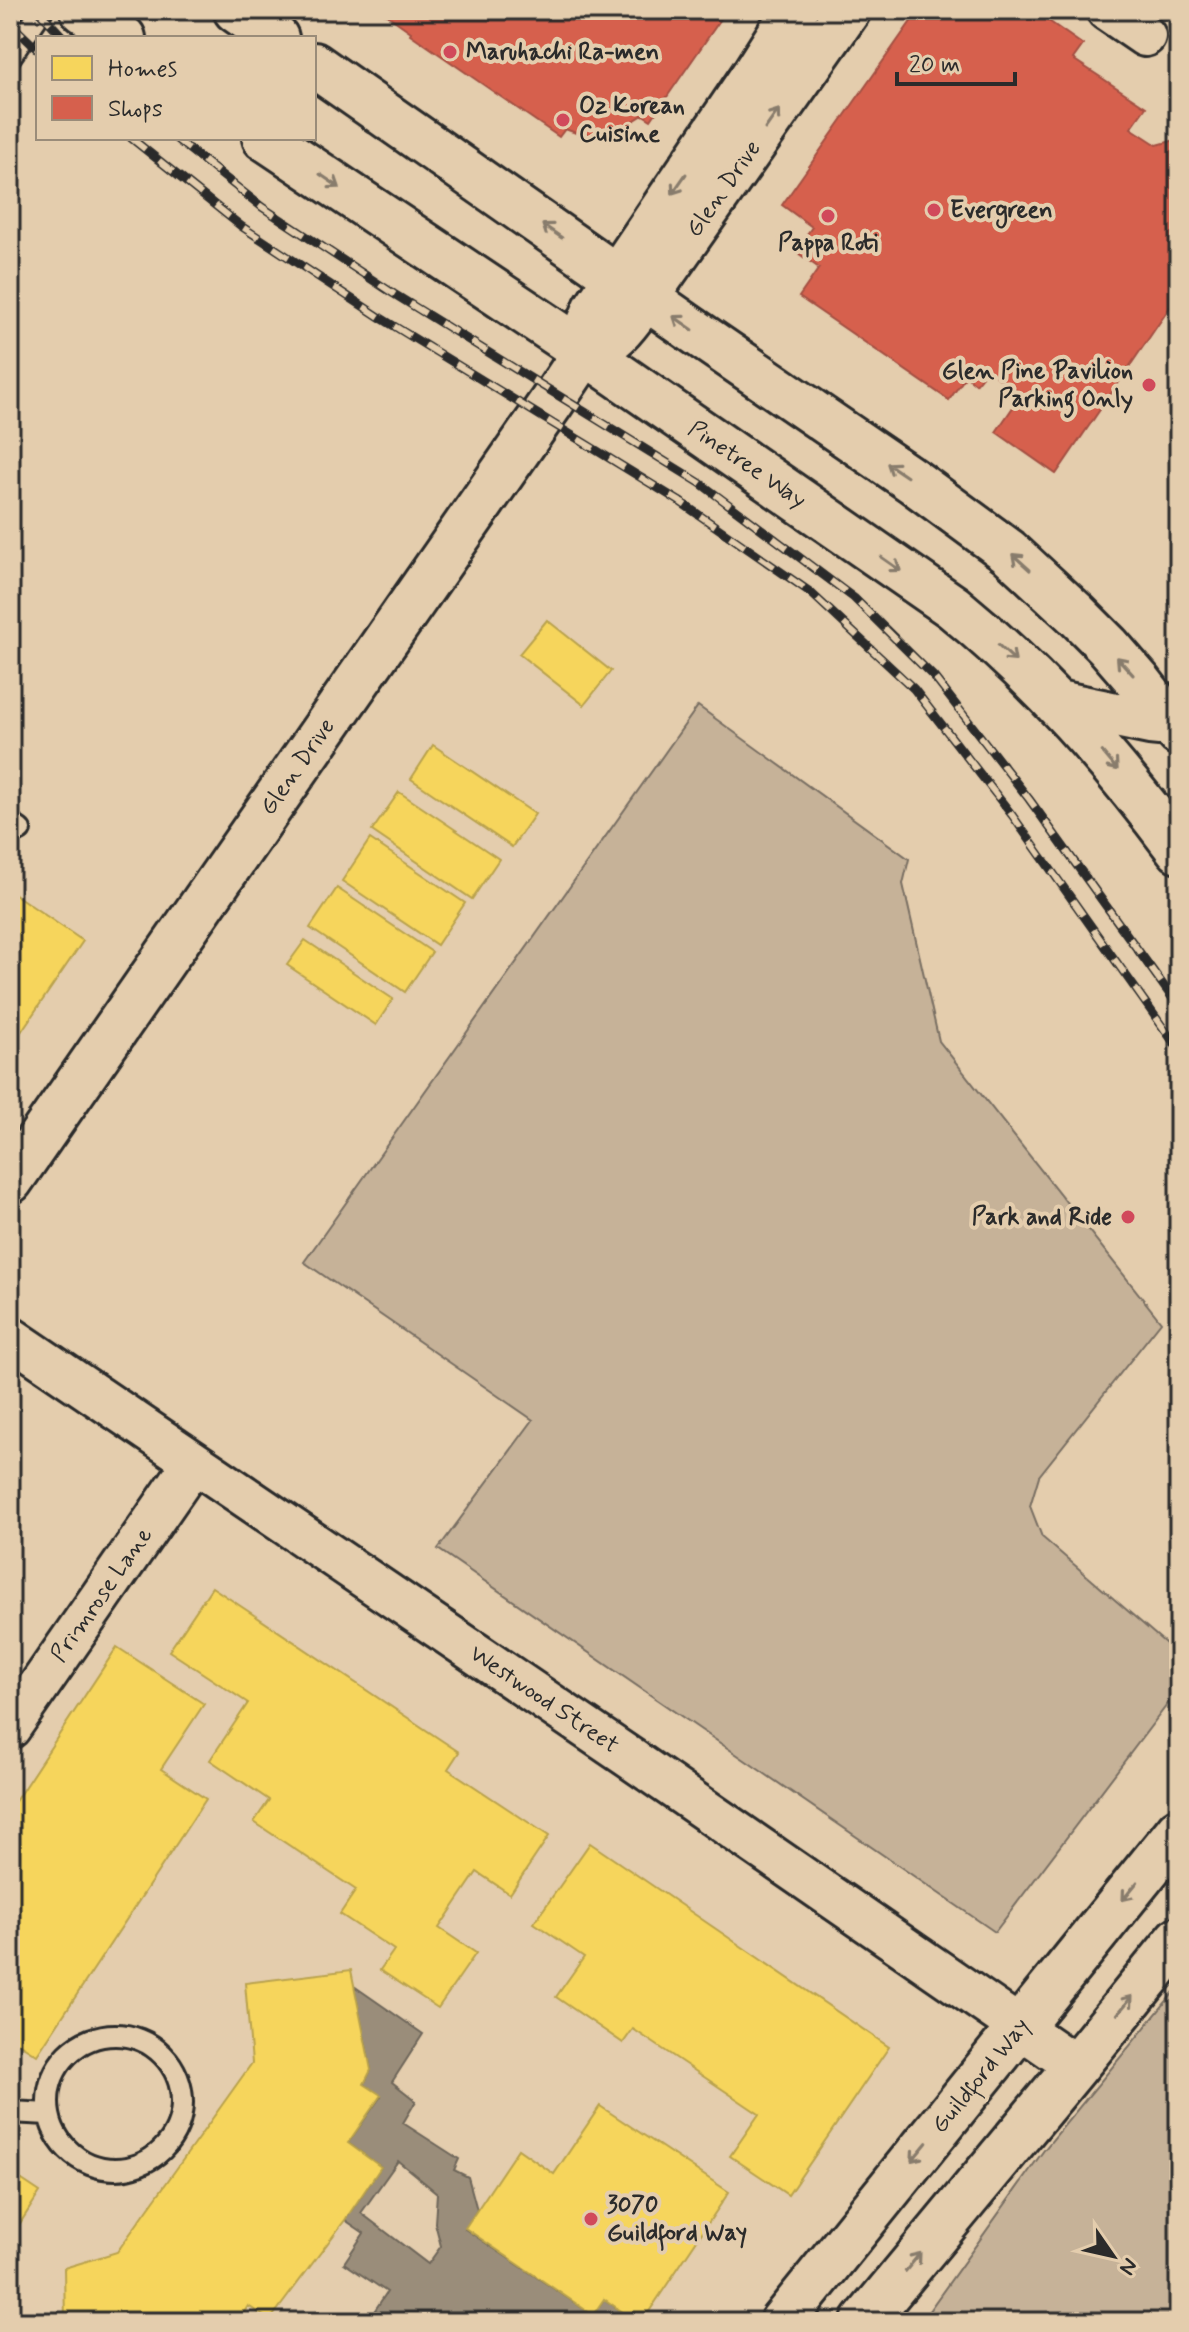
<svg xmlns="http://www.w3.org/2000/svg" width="1189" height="2332" font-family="Mynerve,sans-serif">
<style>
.green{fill:#c6b298;stroke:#786e62;stroke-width:2}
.water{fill:#9a8d7a;stroke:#6e665a;stroke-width:2;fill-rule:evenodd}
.homes{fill:#f6d55c;stroke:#b9a24d;stroke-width:2}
.shops{fill:#d6604d;stroke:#a35043;stroke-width:2}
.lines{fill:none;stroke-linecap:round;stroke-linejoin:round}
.service-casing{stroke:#2b2b2b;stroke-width:26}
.minor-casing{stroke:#2b2b2b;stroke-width:46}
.tertiary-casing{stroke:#2b2b2b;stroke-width:50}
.secondary-casing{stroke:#2b2b2b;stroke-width:50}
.service{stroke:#e4cdad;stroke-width:20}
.minor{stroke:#e4cdad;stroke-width:40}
.tertiary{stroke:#e4cdad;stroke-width:44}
.secondary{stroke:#e4cdad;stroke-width:44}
.rail-casing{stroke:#2b2b2b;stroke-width:9}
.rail{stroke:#e4cdad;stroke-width:6;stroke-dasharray:18;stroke-linecap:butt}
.oneway{stroke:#887c6c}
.poi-dot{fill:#d1495b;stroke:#e4cdad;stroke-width:3}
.labels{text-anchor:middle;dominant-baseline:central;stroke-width:8;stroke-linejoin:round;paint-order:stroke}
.poi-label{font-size:24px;font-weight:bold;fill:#2b2b2b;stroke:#e4cdad;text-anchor:start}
.street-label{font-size:24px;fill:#2b2b2b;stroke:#e4cdad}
</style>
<rect width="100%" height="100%" fill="#e4cdad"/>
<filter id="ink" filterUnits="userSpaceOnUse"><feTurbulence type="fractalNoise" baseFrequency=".0125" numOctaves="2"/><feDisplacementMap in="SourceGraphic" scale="16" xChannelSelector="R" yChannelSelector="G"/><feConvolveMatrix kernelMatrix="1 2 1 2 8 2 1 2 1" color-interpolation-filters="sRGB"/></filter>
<g filter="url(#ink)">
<!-- green -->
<path class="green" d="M698 706 909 859 903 884 939 1041 1161 1322 1039 1476 1030 1506 1042 1537 1179 1655V1689L995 1932 438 1549 533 1420 304 1262Z
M1179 1986V2322H921L1044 2150Z"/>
<!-- water -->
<path class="water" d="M354 1986 423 2034 392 2082 416 2101 403 2123 459 2159 454 2170 468 2177 477 2210 465 2229 593 2315 604 2299 637 2322H367L387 2292 344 2263 364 2233 345 2220 381 2167 348 2143 381 2096 364 2084 371 2070ZM398 2161 437 2193 435 2223 441 2246 428 2264 361 2213Z"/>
<!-- homes -->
<path class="homes" d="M611 10H727L722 17 710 12 683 41 654 20 646 33 637 27 632 34 616 24 621 17Z
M911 118 1029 198 1006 232 999 227 974 263 982 268 958 303 840 222Z
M547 620 611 671 584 705 519 654Z
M433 745 535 814 512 847 411 779Z
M399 792 499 859 472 899 372 831Z
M370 839 465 903 437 945 342 881Z
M337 888 432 952 405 992 310 928Z
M10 891 83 941 10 1048Z
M305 940 393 999 376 1025 287 965Z
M212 1587 459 1752 448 1769 549 1836 510 1894 477 1872 439 1928 476 1953 438 2008 380 1970 394 1950 340 1914 356 1890 254 1822 269 1800 210 1760 248 1703 169 1651Z
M117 1647 204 1704 161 1769 206 1799 37 2055 10 2038V1809Z
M590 1843 889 2047 788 2195 730 2156 759 2114 633 2029 623 2043 556 1997 584 1957 534 1923Z
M351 1970 371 2070 364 2084 381 2095 348 2143 381 2167 345 2220 270 2320 248 2306 238 2322H65L64 2268 117 2252 252 2063 245 1983Z
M600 2106 729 2192 642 2322H637L604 2299 593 2315 465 2228 518 2149 554 2174Z
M10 2172 40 2192 10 2239Z"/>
<!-- shops -->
<path class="shops" d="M380 10H727L651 120 643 115 624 127V130L589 137 587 134 576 133 565 129 559 137 410 34 411 32Z
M919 10H1033L1083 45 1073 59 1146 107 1131 128 1157 145 1179 139V294L1056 474 996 432 1022 394 987 370 976 384 966 376 949 400 799 297 819 268 795 251 812 227 782 205Z"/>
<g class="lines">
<!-- service casing -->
<g class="service-casing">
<path id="service" d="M10 57 42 10
M10 823 20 830
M48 2102a67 67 0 1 1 134 0a67 67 0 1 1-134 0Z
M10 2112 48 2114"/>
</g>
<!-- minor casing -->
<g class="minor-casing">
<path id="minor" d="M1107 10 1145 36
M10 1337 630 1758 1076 2066
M10 1728 194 1462"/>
</g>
<!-- tertiary casing -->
<g class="tertiary-casing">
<path id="tertiary" d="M585 352C614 345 629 320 646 297L848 10
M10 1181 551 403 585 352 586 332 596 308 755 73 795 10"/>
</g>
<!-- secondary casing -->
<g class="secondary-casing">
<path id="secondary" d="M83 10 123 38
M236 10 276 38
M314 65 691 329 913 481 1008 551 1076 614 1108 646 1141 684 1179 733
M265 138 585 352 953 607C1041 679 1111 759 1179 850
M1058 703 1150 722 1160 723 1170 721
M782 2322 1179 1830
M864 2322 1076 2066 1179 1939"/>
</g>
<!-- service -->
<use href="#service" class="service"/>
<!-- minor -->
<use href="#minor" class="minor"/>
<!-- tertiary -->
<use href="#tertiary" class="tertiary"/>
<!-- secondary -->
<use href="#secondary" class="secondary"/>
<!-- rail casing -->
<g class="rail-casing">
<path id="rail" d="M38 10 64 38
M10 23 38 50
M131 138 241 226 381 318 679 501 810 592 914 689 1012 815 1179 1050
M175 138 262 207 394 294 700 483 854 598 934 677 1029 799 1179 1007"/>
</g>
<!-- rail -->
<use href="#rail" class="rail"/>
</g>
<!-- one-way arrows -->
<defs><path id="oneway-shaft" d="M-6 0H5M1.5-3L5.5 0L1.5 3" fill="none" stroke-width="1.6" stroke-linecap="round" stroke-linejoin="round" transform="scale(2)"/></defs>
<g class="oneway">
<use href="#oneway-shaft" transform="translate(772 119) rotate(-55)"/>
<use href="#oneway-shaft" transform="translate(330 181) rotate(34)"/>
<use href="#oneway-shaft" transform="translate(679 184) rotate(125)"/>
<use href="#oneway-shaft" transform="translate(552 231) rotate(-145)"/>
<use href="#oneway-shaft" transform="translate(683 323) rotate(-145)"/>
<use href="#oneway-shaft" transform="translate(897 470) rotate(-146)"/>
<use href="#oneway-shaft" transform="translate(1021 562) rotate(-138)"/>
<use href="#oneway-shaft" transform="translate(891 564) rotate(35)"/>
<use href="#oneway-shaft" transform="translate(1007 653) rotate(43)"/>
<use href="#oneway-shaft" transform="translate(1125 666) rotate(-132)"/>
<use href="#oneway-shaft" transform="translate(1110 761) rotate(50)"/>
<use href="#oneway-shaft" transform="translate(1130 1891) rotate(129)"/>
<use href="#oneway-shaft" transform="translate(1125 2005) rotate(-51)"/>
<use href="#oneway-shaft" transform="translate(919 2152) rotate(130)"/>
<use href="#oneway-shaft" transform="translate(913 2262) rotate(-51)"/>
</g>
</g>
<!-- markers -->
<g class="poi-dot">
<circle cx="450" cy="52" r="8"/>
<circle cx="563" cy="120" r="8"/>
<circle cx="934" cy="210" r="8"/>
<circle cx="828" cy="216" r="8"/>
<circle cx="1149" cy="385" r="8"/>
<circle cx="1128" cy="1217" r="8"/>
<circle cx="591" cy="2219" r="8"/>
</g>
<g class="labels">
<!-- poi labels -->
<g class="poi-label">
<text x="466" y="52">Maruhachi Ra-men</text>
<text x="579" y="106">Oz Korean<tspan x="579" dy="28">Cuisine</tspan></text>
<text x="950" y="210">Evergreen</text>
<text x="828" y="243" text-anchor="middle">Pappa Roti</text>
<text x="1133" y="371" text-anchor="end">Glen Pine Pavilion<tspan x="1133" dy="28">Parking Only</tspan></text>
<text x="1112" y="1217" text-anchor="end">Park and Ride</text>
<text x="607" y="2205">3070<tspan x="607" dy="28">Guildford Way</tspan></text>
</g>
<!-- street labels -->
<g class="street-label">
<text transform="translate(724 189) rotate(-55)">Glen Drive</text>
<text transform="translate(747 465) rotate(34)">Pinetree Way</text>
<text transform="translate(298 767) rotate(-55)">Glen Drive</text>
<text transform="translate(102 1595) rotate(-55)">Primrose Lane</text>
<text transform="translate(544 1700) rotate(34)">Westwood Street</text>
<text transform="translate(981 2076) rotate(-51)">Guildford Way</text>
</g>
</g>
<!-- margin -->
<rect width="1189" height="2332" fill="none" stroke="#e4cdad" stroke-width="40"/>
<rect x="20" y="20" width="1149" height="2292" fill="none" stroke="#2b2b2b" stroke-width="3" filter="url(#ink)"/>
<!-- legend -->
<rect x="36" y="36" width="280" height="104" fill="#e4cdad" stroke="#9a8c79" stroke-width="2"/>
<rect x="52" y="56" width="40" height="24" fill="#f6d55c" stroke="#9a8c79" stroke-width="2"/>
<text x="108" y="76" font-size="24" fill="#2b2b2b">Homes</text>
<rect x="52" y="96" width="40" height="24" fill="#d6604d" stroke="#9a8c79" stroke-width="2"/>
<text x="108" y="116" font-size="24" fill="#2b2b2b">Shops</text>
<!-- north arrow -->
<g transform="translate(1113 2256) rotate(124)" stroke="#e4cdad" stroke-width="6" paint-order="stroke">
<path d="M0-6L14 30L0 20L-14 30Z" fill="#2b2b2b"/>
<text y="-12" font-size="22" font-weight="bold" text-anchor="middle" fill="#2b2b2b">N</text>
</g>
<!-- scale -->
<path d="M897 72v12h118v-12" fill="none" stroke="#2b2b2b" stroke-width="4"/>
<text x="909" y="72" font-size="24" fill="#2b2b2b" stroke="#e4cdad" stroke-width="6" paint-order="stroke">20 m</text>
</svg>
